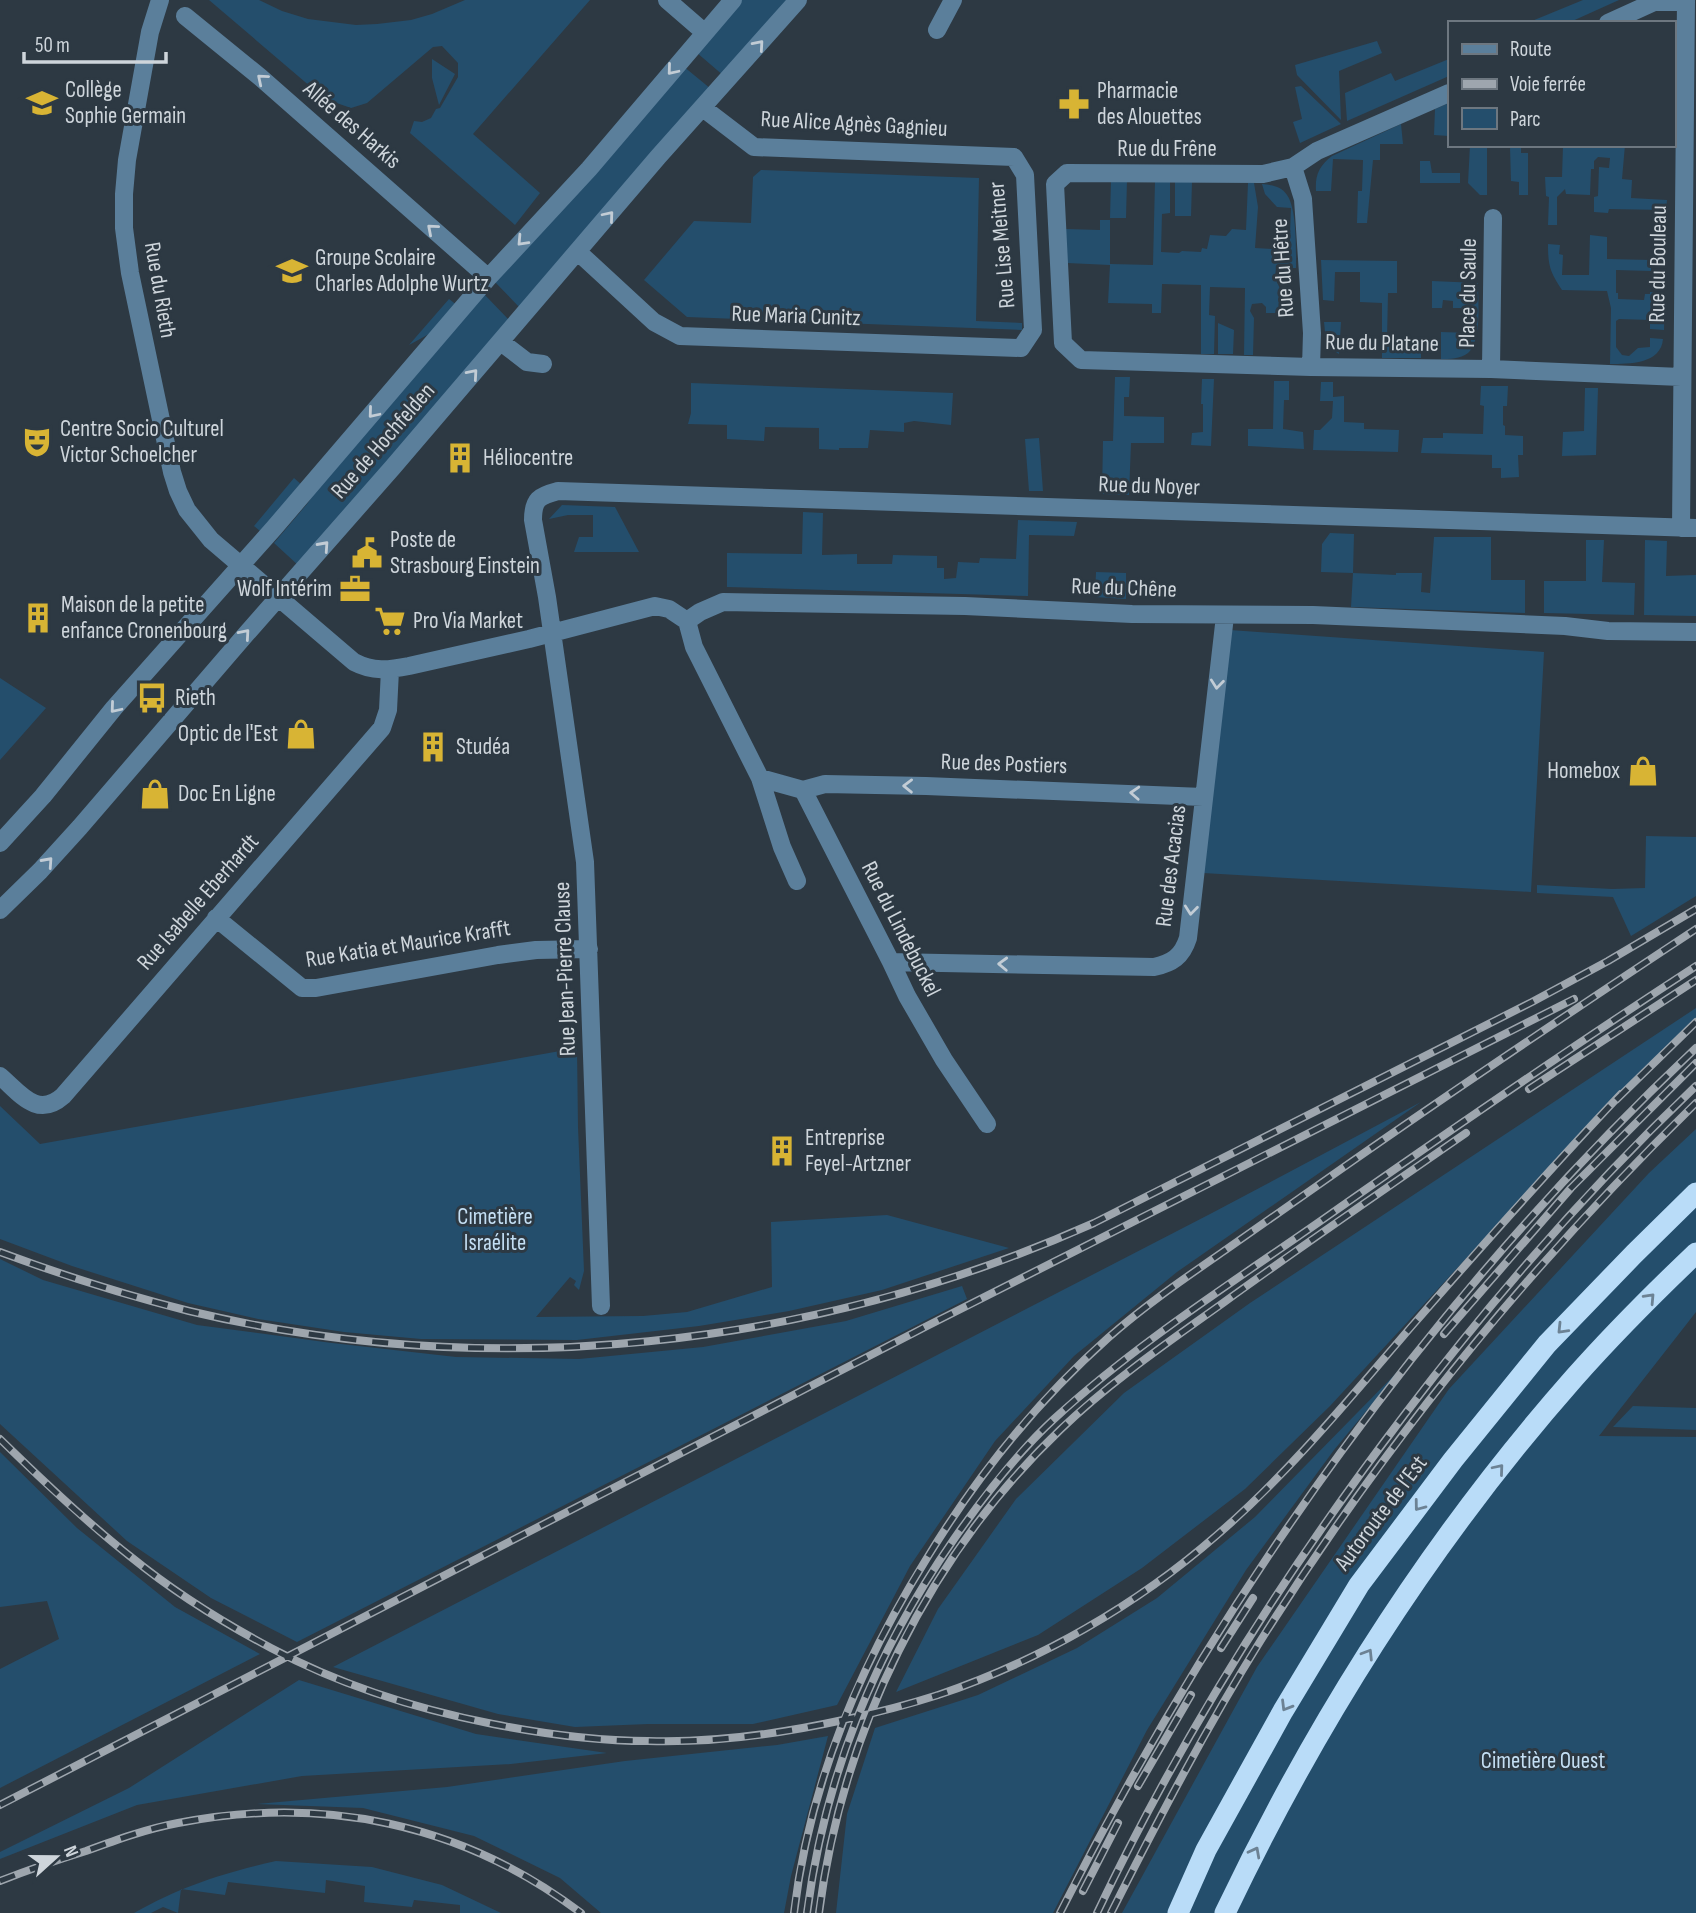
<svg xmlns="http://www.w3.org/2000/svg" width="1696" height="1913" font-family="'Sofia Sans Condensed',sans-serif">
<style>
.green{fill:#244e6c}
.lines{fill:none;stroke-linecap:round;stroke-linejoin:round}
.minor{stroke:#5b7f9b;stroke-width:18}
.highway{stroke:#b9dcf8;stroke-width:21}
.rail-casing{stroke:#9ea6ae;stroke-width:8}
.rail{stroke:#2d3943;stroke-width:5;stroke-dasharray:16;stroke-linecap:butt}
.oneway{stroke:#c2ccd5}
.oneway2{stroke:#6c8294}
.labels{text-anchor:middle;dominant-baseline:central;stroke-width:6;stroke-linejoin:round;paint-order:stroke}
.poi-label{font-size:23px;fill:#ced5db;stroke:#2d3943;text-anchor:start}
.street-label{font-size:23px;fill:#ced5db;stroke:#2d3943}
.park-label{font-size:23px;fill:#c4dff4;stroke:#2d3943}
</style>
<rect width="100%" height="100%" fill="#2d3943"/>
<!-- green -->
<path class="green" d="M209 0H259L282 11 308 19 356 25 377 24 411 20 432 14 465 0H590L473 134 540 193 515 225 410 133 414 121 422 122 431 118 436 109 440 108 458 77V63L442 46 433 47 367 103 351 108 325 99Z
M741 0H789L724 76 696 52Z
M1583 0H1619L1568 23H1527Z
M1377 41 1382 53 1339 71 1341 120 1297 75 1295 65Z
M432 59 455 74 439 105 432 78Z
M1449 59V76L1347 121 1345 93 1391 73 1395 81Z
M683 66 711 89 521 309 494 281Z
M1301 86 1341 124 1300 143 1293 122 1302 119 1295 87Z
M1449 103V136L1434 135 1435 109Z
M1401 124 1403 144H1380V160H1373L1367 223H1357L1358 191H1362L1363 160 1333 159 1331 191H1316C1315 175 1319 166 1332 156Z
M1470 145H1521V153H1528V195H1519V182L1511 181 1510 147H1487V195H1480L1468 183Z
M1599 145H1625L1622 179 1632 180 1631 198 1667 200 1666 210 1609 209 1608 213 1594 212V197L1598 196 1599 167 1609 168 1610 158 1598 157 1594 161V169H1591L1590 195 1566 194 1565 189 1557 197V225H1548L1549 197 1546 196 1545 177H1562L1563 146 1598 147Z
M1420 161H1430L1432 173H1460V183H1420Z
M761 170 979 178 976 321 1022 323V330L687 317 644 280 694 221 751 223 753 177Z
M1111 180H1127L1126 218H1110Z
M1155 181H1170V213L1162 214 1161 252 1179 253 1182 251 1201 252 1202 248 1207 249 1210 235 1226 236 1232 229 1246 230 1248 183H1254L1258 207 1255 248 1273 249 1272 257 1289 258 1291 208 1277 207 1265 194 1262 184C1272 185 1281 186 1287 195 1297 209 1296 250 1296 268H1276L1275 276 1283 297 1281 301 1282 313H1266V307L1262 303 1252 304 1250 311 1254 318 1253 355H1244L1245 288 1210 287 1209 315 1215 316 1214 354H1201V285L1162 284 1161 313H1152V304L1108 303 1110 265 1067 263 1065 229 1100 230V220H1110V264L1153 265Z
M1175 181 1192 182 1191 216H1175Z
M1590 235 1607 237V259L1651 260V271L1616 270V293H1618V299L1644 300 1645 294H1650V292L1665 293 1664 330 1650 329V320L1619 319 1616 321V347L1622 355 1629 356 1638 348 1650 347V338L1663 339C1661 364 1629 364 1610 364L1611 308 1607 291 1562 290C1550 272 1548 266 1548 244L1560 245 1559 254 1563 255 1562 275H1589Z
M1321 260 1397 261V293H1388L1387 339H1421V358H1382V303L1360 302V272H1335L1334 301 1323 300Z
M1432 281 1478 283C1478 301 1482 341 1468 353 1460 359 1450 359 1441 359V332L1470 333 1471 308H1453V301L1443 300 1442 308H1432Z
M483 293 511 322 299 566 274 543 307 504 327 475Z
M449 299 458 306 440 328 409 345Z
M1324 322H1341L1339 354C1324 344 1326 339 1324 322Z
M1218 323 1234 330 1233 354H1218Z
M1115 377H1130L1129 397H1124V416L1164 417V443H1131L1129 495 1102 494 1103 441H1113Z
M1202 379H1214L1211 446 1191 445 1192 433 1203 432V404H1201Z
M1274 381H1289V400H1284L1283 429 1303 432 1304 449 1248 446V429H1273Z
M1321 382H1333V397L1344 396V422L1364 423V429L1399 430 1398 452 1313 450 1314 430H1320L1332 418 1333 401H1320Z
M691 383 953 393 951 425 914 421 904 423V432L870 430 868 448H839V450L819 449V428L765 427 764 441 727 439V425L688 424 691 413Z
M1481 386H1508L1507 406H1503V425L1505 426V435L1523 436V455H1518L1519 477 1501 478V468H1492V455L1421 453 1423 438H1443V433L1483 434 1484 406 1480 405Z
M1585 388H1598L1596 455 1562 456 1563 432 1584 431Z
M1039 438 1043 491H1029L1025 439Z
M294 478 303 486 260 531 254 526Z
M562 505 615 507 639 552H574L579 537H593V515H568L549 519Z
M803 512 823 513 822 555 857 554V564H892L893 555 937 556V568H944V579L956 578 958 562 979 563 980 558 1016 559 1018 520 1077 522 1074 536 1029 535 1028 596 727 587V553L802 554Z
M1330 533 1354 534 1353 573 1396 575V573H1422L1421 592 1430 593 1434 537H1491V580H1525V613L1351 607 1353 573 1321 572 1322 544Z
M1586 540H1604L1602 582 1635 583 1634 615 1544 613V581H1586Z
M1645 540 1667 541 1666 576 1696 575V616L1644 615Z
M1096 572 1126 573V599L1095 597Z
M1230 630 1544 652 1531 892 1203 873Z
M0 678 46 708 0 760Z
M1646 836 1696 837V896L1631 936 1613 897 1537 893V885L1612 889 1645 888Z
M1696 1008V1020L1521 1199 1330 1406 1245 1489 1142 1568 1038 1635 896 1692 938 1609 1016 1499 1124 1393 1250 1303Z
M577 1048 578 1127 584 1271 579 1290 574 1285 576 1281 570 1277 536 1317 643 1316 687 1312 772 1287 771 1222 887 1215 1009 1248 882 1290 789 1311 699 1326 577 1340 421 1339 344 1332 258 1319 188 1303 72 1266 0 1239V1106L40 1144Z
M1421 1102 1177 1272 1074 1356 995 1441 910 1566 837 1705 753 1724H648L575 1727 498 1714 333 1667 1212 1213Z
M1696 1129V1312L1599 1436 1696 1437V1913H1122L1257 1667 1449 1389 1649 1173Z
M0 1259 43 1280 197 1325 332 1343 456 1357 579 1359 703 1347 846 1321 962 1286 967 1299 297 1642 211 1598 127 1541 0 1424Z
M1406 1363 1334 1450 1246 1570 1147 1730 1053 1913H836L847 1814 875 1728 978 1695 1077 1648 1157 1598 1255 1517Z
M1633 1406 1696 1408V1430L1613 1427Z
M0 1452 77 1528 175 1607 260 1654 0 1788V1669L59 1639 47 1601 0 1607Z
M299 1680 476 1734 607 1753 511 1764 302 1776 137 1805 0 1859V1852L129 1788Z
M828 1736 791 1876 784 1913H601L560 1878 474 1836 363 1808 257 1804 447 1787 625 1761 777 1745Z
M276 1861 372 1867 442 1885 501 1913H460V1905L414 1900 412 1907 364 1902 365 1886 326 1880 325 1893 228 1882 225 1895 181 1889 178 1913 163 1907 151 1913H134C182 1886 223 1873 276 1861Z"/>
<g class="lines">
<!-- minor -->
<path class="minor" d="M160 0 150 32 127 160 124 194V228L130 273 172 472 178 491 187 510 211 540 354 662C373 672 389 670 409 666L529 639 655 606 669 609 687 621 700 612 723 602 965 606 1132 614 1313 615 1565 626 1608 631 1696 632
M667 0 704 32
M185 16 260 77 484 274
M1608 23 1654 2H1686
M937 30 953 0
M1449 93 1317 151 1293 167 1263 174 1067 173 1055 184 1063 343 1081 360 1311 367 1491 369 1681 377
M1293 167 1303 199 1312 333 1311 367
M578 252 654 322 680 336 1021 348 1033 330 1025 175 1014 157 754 147 703 108
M501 342 527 362 543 364
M1491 369 1493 218
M1681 528 1686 0
M687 621 694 647 760 778 782 847 797 881
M760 778 803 790 891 962 907 996 944 1060 987 1124
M803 790 825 784 926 786 1203 797
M0 843 43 796 114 708 274 528 488 278 589 169 733 0
M0 910 40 871 80 827 247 633 393 467 658 157 798 0
M216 918 302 988H316L498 955 536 950 589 949
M891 962 1154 967C1172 963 1182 957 1188 938L1225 616
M0 1076C20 1093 37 1119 63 1096L382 728 388 710 390 670
M601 1306 585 862 547 597 533 520C533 499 539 496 558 491L1696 528"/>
<!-- highway -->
<path class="highway" d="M1178 1913 1206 1850 1283 1711 1359 1585 1453 1460 1547 1344 1634 1254 1696 1193
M1225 1913C1317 1720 1433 1538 1574 1378 1613 1334 1654 1293 1696 1253"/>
<!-- rail casing -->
<g class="rail-casing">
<path id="rail" d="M1529 1089 1696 980
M1616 1100 1696 1022
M0 1252C62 1275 125 1295 189 1311 491 1383 811 1349 1094 1223L1532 1002 1608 961 1696 909
M1444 1334 1571 1188 1696 1063
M0 1439C42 1480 85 1521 131 1557 174 1592 222 1622 271 1648 340 1685 416 1709 493 1724 544 1734 596 1741 648 1741 714 1743 779 1734 843 1720 875 1713 907 1705 938 1695 1039 1661 1137 1605 1217 1535 1289 1473 1349 1399 1411 1327 1480 1248 1549 1170 1621 1094
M1221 1648 1253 1598
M1138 1786 1191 1695
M0 1805 927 1326 1574 999
M0 1881C28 1870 57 1860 86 1851 116 1840 146 1829 178 1823 323 1795 462 1823 581 1913
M1083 1891 1118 1823
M794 1913C809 1784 859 1667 927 1558 977 1476 1036 1402 1108 1338 1144 1306 1185 1278 1224 1251 1264 1223 1304 1195 1344 1167 1460 1086 1578 1007 1696 929
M807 1913C825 1774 875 1653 954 1539 984 1496 1016 1454 1054 1419 1139 1341 1238 1279 1332 1213 1452 1129 1573 1046 1696 966
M819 1913C842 1732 928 1556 1060 1430 1110 1382 1167 1343 1223 1303 1303 1245 1385 1189 1466 1133
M1060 1913C1222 1592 1434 1295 1696 1048
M1097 1913C1181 1736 1286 1570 1405 1414 1493 1298 1590 1187 1696 1086
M1111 1913C1158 1820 1206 1728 1261 1640 1384 1444 1531 1264 1696 1103"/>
</g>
<!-- rail -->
<use href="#rail" class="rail"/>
</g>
<!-- one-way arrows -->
<defs><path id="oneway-chevron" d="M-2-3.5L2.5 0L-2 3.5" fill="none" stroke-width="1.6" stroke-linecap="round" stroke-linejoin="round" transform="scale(1.75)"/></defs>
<g class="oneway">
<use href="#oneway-chevron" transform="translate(759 45) rotate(-49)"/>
<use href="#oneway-chevron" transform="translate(672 70) rotate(130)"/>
<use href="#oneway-chevron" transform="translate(262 79) rotate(-140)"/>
<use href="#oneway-chevron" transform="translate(609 216) rotate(-50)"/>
<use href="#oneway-chevron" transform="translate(432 229) rotate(-139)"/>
<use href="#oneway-chevron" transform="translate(522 241) rotate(133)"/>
<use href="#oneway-chevron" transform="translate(473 374) rotate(-49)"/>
<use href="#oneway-chevron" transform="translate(373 413) rotate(130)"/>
<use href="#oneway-chevron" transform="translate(324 546) rotate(-48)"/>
<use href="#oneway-chevron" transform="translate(245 634) rotate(-49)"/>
<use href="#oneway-chevron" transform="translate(1217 684) rotate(96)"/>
<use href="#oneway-chevron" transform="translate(115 708) rotate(130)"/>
<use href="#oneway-chevron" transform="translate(908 786) rotate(-179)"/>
<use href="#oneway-chevron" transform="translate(1135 793) rotate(-177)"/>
<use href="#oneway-chevron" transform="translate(48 862) rotate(-48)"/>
<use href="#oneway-chevron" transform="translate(1191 910) rotate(96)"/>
<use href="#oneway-chevron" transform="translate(1003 964) rotate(-178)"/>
</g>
<g class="oneway2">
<use href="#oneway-chevron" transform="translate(1650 1298) rotate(-47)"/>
<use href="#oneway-chevron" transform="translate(1562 1329) rotate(134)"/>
<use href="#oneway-chevron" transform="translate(1499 1469) rotate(-50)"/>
<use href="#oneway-chevron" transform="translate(1419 1506) rotate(127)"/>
<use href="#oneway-chevron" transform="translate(1368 1654) rotate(-58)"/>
<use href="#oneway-chevron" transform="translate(1286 1706) rotate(121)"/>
<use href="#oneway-chevron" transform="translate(1255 1852) rotate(-62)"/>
</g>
<!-- icons -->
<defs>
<g id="school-bare" transform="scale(2.415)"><path d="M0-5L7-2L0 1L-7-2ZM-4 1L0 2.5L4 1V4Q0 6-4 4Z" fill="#d8b434" stroke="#2d3943" stroke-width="2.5" paint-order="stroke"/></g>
<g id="pharmacy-bare" transform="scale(2.415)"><path d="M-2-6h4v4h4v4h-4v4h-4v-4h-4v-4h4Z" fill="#d8b434" stroke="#2d3943" stroke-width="2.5" paint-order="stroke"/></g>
<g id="theatre-bare" transform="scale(2.415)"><path d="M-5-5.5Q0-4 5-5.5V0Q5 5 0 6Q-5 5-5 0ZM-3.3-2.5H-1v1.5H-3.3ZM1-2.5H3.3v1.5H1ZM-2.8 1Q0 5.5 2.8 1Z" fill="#d8b434" stroke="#2d3943" stroke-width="2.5" paint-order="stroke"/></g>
<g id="building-bare" transform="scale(2.415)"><path d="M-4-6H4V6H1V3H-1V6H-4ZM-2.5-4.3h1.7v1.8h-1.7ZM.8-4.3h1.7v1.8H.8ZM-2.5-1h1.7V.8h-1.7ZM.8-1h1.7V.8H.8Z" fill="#d8b434" stroke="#2d3943" stroke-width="2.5" paint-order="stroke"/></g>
<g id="civic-bare" transform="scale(2.415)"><path d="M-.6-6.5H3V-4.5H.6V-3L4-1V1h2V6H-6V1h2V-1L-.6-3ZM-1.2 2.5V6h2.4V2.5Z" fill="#d8b434" stroke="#2d3943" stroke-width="2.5" paint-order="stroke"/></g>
<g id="office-bare" transform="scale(2.415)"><path d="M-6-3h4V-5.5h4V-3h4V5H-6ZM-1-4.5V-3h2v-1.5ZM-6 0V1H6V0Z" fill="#d8b434" stroke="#2d3943" stroke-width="2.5" paint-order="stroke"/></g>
<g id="supermarket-bare" transform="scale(2.415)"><path d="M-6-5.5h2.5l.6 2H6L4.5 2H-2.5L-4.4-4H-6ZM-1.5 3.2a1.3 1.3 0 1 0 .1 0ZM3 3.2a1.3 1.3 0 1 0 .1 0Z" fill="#d8b434" stroke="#2d3943" stroke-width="2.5" paint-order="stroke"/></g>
<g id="bus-bare" transform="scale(2.415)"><path d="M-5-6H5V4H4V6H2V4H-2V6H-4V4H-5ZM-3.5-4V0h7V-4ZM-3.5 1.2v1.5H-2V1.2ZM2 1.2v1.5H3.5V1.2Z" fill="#d8b434" stroke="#2d3943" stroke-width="2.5" paint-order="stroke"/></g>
<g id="shop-bare" transform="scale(2.415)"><path d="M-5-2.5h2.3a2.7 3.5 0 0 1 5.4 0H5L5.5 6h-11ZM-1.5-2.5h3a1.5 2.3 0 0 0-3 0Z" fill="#d8b434" stroke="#2d3943" stroke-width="2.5" paint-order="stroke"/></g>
</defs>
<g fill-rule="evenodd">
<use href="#school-bare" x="42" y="103"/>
<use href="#pharmacy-bare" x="1074" y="104"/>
<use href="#school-bare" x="292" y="271"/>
<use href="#theatre-bare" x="37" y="442"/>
<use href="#building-bare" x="460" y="458"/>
<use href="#civic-bare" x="367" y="553"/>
<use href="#office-bare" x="355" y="589"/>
<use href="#building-bare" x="38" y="618"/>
<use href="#supermarket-bare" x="390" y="621"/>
<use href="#bus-bare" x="152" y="698"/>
<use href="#shop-bare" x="301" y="734"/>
<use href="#building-bare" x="433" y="747"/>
<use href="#shop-bare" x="1643" y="771"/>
<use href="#shop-bare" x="155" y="794"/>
<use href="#building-bare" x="782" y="1151"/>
</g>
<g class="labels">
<!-- poi labels -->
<g class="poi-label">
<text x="65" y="90">Collège<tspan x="65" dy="26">Sophie Germain</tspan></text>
<text x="1097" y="91">Pharmacie<tspan x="1097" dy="26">des Alouettes</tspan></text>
<text x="315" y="258">Groupe Scolaire<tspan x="315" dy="26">Charles Adolphe Wurtz</tspan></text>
<text x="60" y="429">Centre Socio Culturel<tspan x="60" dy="26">Victor Schoelcher</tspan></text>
<text x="483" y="458">Héliocentre</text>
<text x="390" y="540">Poste de<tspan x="390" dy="26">Strasbourg Einstein</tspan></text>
<text x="332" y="589" text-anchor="end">Wolf Intérim</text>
<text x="61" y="605">Maison de la petite<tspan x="61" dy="26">enfance Cronenbourg</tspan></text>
<text x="413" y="621">Pro Via Market</text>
<text x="175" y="698">Rieth</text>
<text x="278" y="734" text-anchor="end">Optic de l'Est</text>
<text x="456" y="747">Studéa</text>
<text x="1620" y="771" text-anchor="end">Homebox</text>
<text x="178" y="794">Doc En Ligne</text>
<text x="805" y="1138">Entreprise<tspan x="805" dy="26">Feyel-Artzner</tspan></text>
</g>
<!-- street labels -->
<g class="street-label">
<text transform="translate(854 124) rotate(3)">Rue Alice Agnès Gagnieu</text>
<text transform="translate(352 125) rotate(41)">Allée des Harkis</text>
<text x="1167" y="149">Rue du Frêne</text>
<text transform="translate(1002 245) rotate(-95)">Rue Lise Meitner</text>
<text transform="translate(1658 264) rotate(-89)">Rue du Bouleau</text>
<text transform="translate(1283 268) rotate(-94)">Rue du Hêtre</text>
<text transform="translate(160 290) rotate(80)">Rue du Rieth</text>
<text transform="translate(1468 293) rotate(-89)">Place du Saule</text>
<text transform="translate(796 316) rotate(2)">Rue Maria Cunitz</text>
<text transform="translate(1382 343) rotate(1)">Rue du Platane</text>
<text transform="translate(383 441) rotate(-49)">Rue de Hochfelden</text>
<text transform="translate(1149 486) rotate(2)">Rue du Noyer</text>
<text transform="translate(1124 588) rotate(2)">Rue du Chêne</text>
<text transform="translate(1004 764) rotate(2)">Rue des Postiers</text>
<text transform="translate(1171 866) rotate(-83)">Rue des Acacias</text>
<text transform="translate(198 902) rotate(-49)">Rue Isabelle Eberhardt</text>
<text transform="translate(901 929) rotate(63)">Rue du Lindebuckel</text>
<text transform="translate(408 944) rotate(-9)">Rue Katia et Maurice Krafft</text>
<text transform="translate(565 969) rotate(-92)">Rue Jean-Pierre Clause</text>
<text transform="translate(1381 1513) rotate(-53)">Autoroute de l’Est</text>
</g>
<!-- park labels -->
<g class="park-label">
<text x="495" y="1217">Cimetière<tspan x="495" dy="26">Israélite</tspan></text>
<text x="1543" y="1761">Cimetière Ouest</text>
</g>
</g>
<!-- legend -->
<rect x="1448" y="21" width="228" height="126" fill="#2d3943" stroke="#6d7780" stroke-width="2"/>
<rect x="1462" y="44" width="35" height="10" fill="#5b7f9b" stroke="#6d7780" stroke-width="2"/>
<text x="1510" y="56" font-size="21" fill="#ced5db">Route</text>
<rect x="1462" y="79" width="35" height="10" fill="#9ea6ae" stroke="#6d7780" stroke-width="2"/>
<text x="1510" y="91" font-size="21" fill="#ced5db">Voie ferrée</text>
<rect x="1462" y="108" width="35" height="21" fill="#244e6c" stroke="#6d7780" stroke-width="2"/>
<text x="1510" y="126" font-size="21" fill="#ced5db">Parc</text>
<!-- north arrow -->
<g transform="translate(56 1857) rotate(69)" stroke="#2d3943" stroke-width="5" paint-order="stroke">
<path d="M0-5L12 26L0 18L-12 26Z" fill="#ced5db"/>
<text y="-10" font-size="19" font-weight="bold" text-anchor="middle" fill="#ced5db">N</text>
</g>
<!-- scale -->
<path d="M24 52v10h142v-10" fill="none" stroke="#ced5db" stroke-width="3.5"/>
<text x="35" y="52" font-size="21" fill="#ced5db" stroke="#2d3943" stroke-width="5" paint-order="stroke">50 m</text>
</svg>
